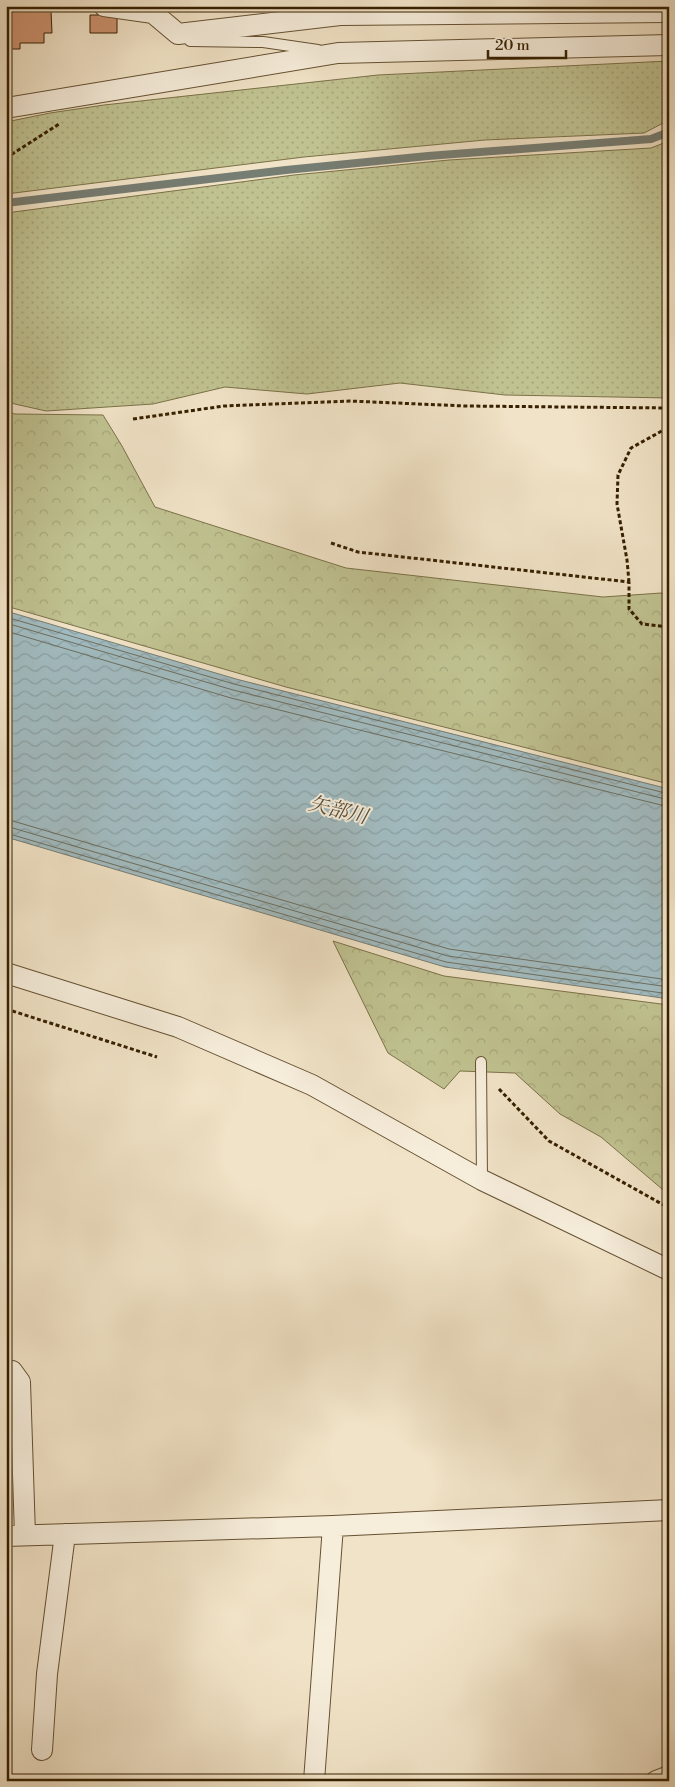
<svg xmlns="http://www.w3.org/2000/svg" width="675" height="1787" font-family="'Libre Bodoni','Noto Serif JP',serif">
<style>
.grass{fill:url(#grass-dots);stroke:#7b7148}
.forest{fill:url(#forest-crowns);stroke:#7b7148}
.water{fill:url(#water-waves);stroke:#767d73}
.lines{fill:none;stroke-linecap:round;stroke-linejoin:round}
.shore{stroke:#6c6e60;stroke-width:1}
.stream{stroke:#767d73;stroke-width:8}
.building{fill:#cd926e;stroke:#362000}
.lane-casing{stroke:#655132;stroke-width:12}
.street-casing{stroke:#655132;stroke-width:22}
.path{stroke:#362000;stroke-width:3;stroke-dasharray:4 2.5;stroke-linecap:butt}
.lane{stroke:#f6eddb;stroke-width:10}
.street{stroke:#f6eddb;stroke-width:20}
.labels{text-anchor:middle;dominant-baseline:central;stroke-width:4;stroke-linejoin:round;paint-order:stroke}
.water-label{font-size:20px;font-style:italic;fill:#564e3a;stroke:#f6eddb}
</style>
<defs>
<pattern id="grass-dots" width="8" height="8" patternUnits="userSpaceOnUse" patternTransform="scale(1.25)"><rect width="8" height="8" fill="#c0c291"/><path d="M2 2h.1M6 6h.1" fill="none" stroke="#a6a67b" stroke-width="1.8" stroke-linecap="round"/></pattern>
<pattern id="forest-crowns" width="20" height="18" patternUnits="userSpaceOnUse" patternTransform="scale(1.25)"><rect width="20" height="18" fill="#c0c291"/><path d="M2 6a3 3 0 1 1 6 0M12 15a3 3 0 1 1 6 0" fill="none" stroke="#a6a67b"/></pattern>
<pattern id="water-waves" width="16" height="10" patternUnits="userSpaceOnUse" patternTransform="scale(1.25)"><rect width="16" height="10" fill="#a1bbc0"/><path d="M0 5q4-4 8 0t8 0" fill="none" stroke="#8ba0a3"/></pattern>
</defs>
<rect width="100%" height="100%" fill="#f1e3c7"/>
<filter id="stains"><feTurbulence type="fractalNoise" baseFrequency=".004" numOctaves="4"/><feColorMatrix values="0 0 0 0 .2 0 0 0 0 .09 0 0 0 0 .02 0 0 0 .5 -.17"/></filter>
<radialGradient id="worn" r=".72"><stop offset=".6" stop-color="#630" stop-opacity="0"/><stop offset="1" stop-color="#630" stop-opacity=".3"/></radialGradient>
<!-- grass -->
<path class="grass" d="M669 61V120L644 133 485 140 304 157 6 194V122L50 113 104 105 378 75Z
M669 141V398L505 395 400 383 307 394 225 387 153 404 46 411 6 402V213L294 175 449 160 651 148Z"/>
<!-- forest -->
<path class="forest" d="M6 412 15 414 103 415 122 446 155 507 346 568 603 597 661 593 669 595V784L286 687 6 606Z
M333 941 444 976 669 1005V1191L662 1189 601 1137 560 1114 515 1073 460 1071 444 1089 388 1053Z"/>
<!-- water -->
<path class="water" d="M6 611 236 679 669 789V999L445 967 6 837Z"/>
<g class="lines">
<!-- shore -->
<path class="shore" d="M6 617 234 684 669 794
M6 623 233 690 669 800
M6 631 231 698 669 807
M6 819 449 949 669 980
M6 826 448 956 669 987
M6 833 446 962 669 994"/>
<!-- stream -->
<path class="stream" d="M6 203 286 170 428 156 651 139 669 132"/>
</g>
<!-- building -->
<path class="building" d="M6 6H45V11H51L52 33H44V43H20V49H6Z
M90 15H117V33H90Z"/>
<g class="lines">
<!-- lane casing -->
<g class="lane-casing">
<path id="lane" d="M190 41 263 42 318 50
M481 1062 482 1180"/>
</g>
<!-- street casing -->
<g class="street-casing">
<path id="street" d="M104 6 153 13 178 34 340 15 669 12
M6 108 338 53 669 45
M6 973 178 1027 312 1085 482 1180 669 1270
M6 1371H12L20 1382 25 1535
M6 1536 333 1526 669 1510
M42 1750 47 1674 65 1534
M314 1781 333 1526
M656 1781 669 1776"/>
</g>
<!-- path -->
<path class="path" d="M6 158 59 124
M133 419 224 406 350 401 465 406 669 408
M331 543 358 552 629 582V609L642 624 669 627
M629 582 627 560 617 504 618 475 631 448 669 427
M6 1009 157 1057
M499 1089 549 1141 669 1208"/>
<!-- lane -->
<use href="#lane" class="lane"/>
<!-- street -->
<use href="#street" class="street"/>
</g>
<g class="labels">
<!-- water labels -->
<g class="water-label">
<text transform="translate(338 811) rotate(14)">矢部川</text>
</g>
</g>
<!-- margin -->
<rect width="675" height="1787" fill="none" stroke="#f1e3c7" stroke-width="25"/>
<rect x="8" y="8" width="660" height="1772" fill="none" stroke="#362000" stroke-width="2.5"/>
<rect x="12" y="12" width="650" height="1762" fill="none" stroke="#362000"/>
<!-- scale -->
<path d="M488 50v8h78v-8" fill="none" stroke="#362000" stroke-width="2.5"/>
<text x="495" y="50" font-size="15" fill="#362000" stroke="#f6eddb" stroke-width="4" paint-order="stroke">20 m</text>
<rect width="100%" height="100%" filter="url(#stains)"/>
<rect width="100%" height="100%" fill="url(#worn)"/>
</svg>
